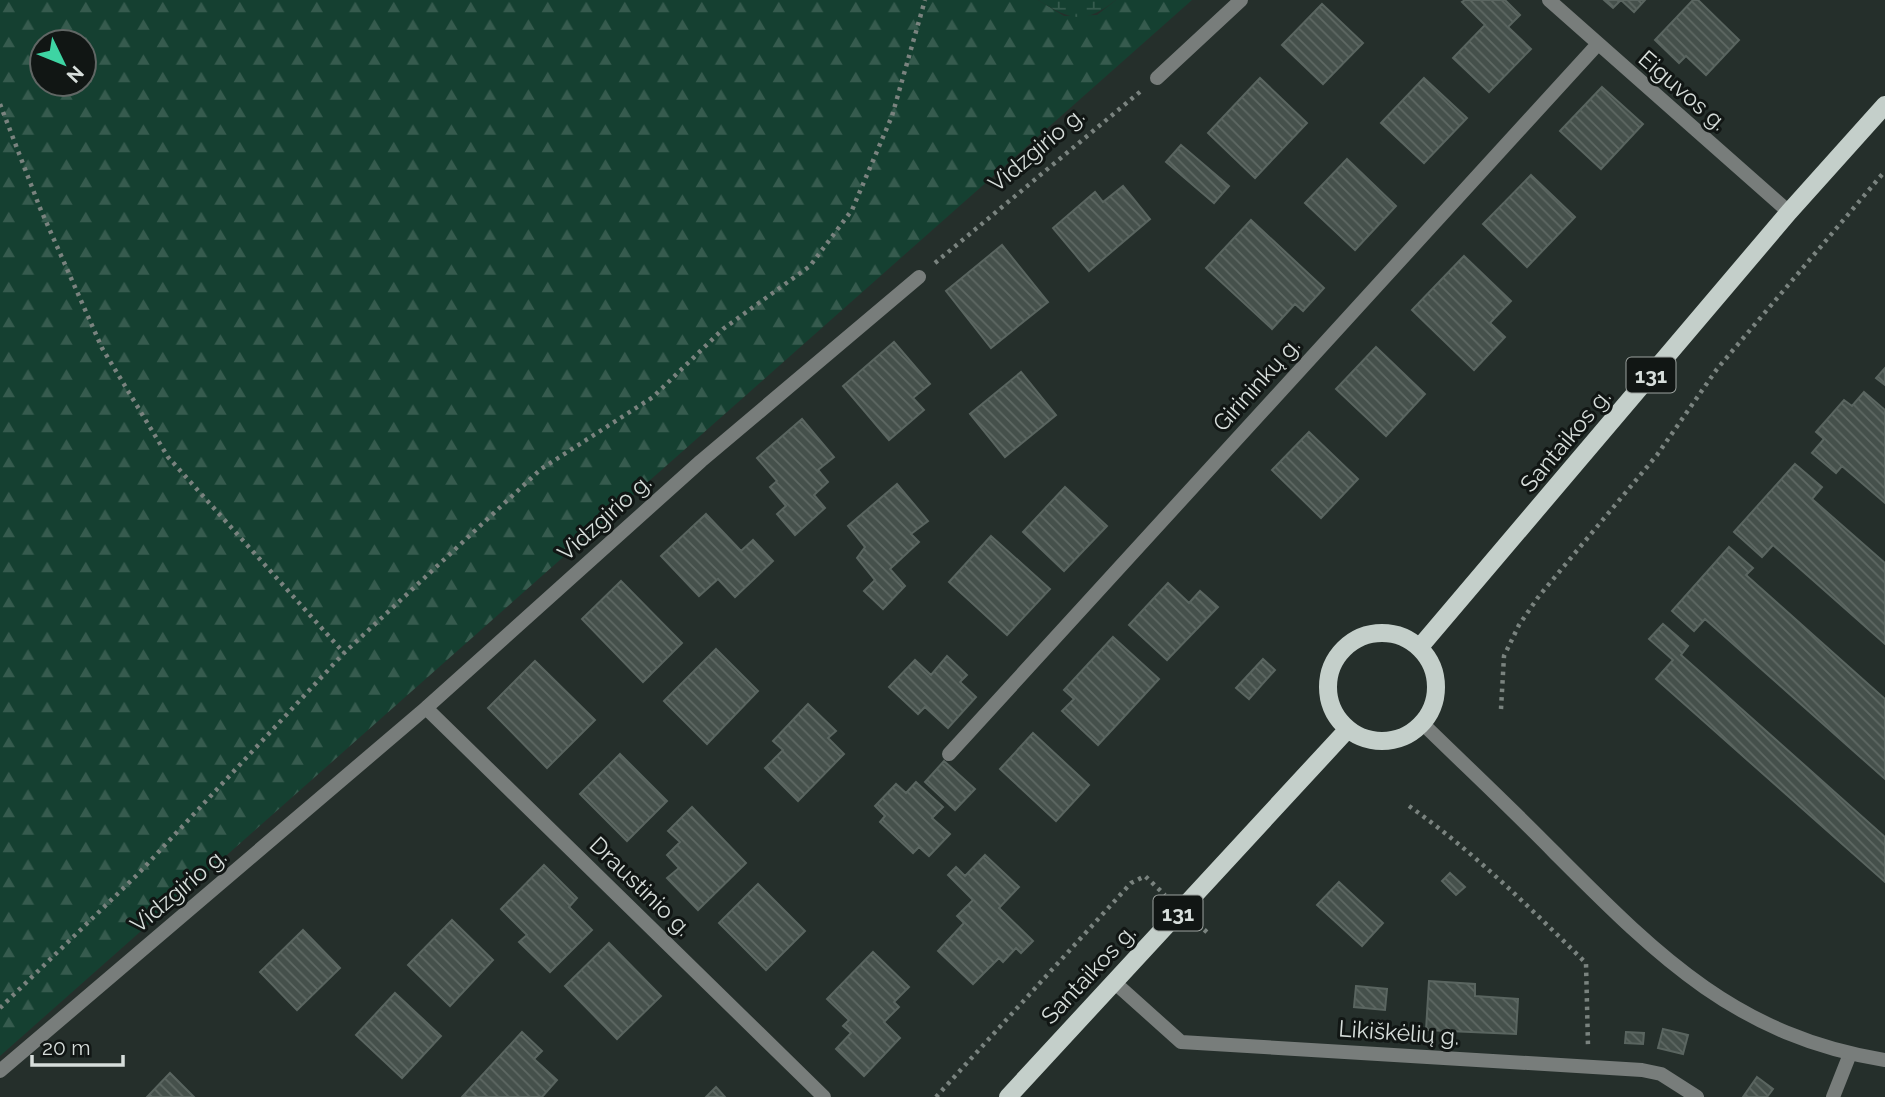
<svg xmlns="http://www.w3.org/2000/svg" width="1885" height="1097" font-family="Raleway,sans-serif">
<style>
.forest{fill:url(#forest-firs);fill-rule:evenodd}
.wetland{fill:url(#wetland-marsh)}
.building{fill:url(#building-back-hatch);stroke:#5a6560;stroke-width:2}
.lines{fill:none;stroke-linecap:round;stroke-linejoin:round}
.path{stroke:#7a837f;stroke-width:4.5;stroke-dasharray:3.5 5;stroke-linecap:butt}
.minor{stroke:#787d7b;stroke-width:14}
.tertiary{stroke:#787d7b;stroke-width:14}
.primary{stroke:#c4cfca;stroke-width:18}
.labels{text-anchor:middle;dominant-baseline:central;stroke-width:6;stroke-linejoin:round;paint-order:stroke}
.shield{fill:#111614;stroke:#9ca29f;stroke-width:2}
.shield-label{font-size:21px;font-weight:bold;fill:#d7dedb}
.street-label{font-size:23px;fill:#d7dedb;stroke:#111614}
</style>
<defs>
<pattern id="forest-firs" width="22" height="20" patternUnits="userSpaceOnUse" patternTransform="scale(1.75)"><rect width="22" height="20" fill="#154031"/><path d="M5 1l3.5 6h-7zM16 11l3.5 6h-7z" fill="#365b4e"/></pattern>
<pattern id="wetland-marsh" width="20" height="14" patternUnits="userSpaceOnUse" patternTransform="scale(1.75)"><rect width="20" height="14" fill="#154031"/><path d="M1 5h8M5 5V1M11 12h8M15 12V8" fill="none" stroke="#365b4e"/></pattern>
<pattern id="building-back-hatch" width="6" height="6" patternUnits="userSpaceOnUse" patternTransform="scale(1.75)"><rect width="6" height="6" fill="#45504b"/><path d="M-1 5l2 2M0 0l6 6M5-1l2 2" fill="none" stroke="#5f6964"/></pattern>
</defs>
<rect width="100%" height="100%" fill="#252f2b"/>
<!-- forest -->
<path class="forest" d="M0 0H1038L1064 16 1097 15 1116 0H1192L0 1056ZM42 42H84V84H42Z"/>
<!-- wetland -->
<path class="wetland" d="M1038 0H1116C1084 25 1070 20 1038 0Z"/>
<!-- building -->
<path class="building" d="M1465 0H1505L1520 15 1508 27 1531 49 1489 92 1453 58 1485 25 1462 2Z
M1604 0H1621L1613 8Z
M1621 0H1645L1634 12Z
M1693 0H1698L1739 40 1706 75 1686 56 1679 63 1655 40Z
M1322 4 1363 43 1323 84 1282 45Z
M1260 78 1307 123 1255 178 1208 133Z
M1424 78 1467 118 1424 163 1381 123Z
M1602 87 1643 124 1601 169 1560 131Z
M1181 145 1229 186 1214 203 1166 162Z
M1347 159 1396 206 1355 250 1305 203Z
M1531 175 1575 217 1527 267 1483 224Z
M1123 186 1150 219 1089 271 1053 228 1095 192 1103 202Z
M1251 220 1324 288 1303 311 1295 304 1272 329 1206 268Z
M1002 245 1048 302 991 348 946 291Z
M1464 256 1511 301 1490 323 1505 337 1474 370 1412 310Z
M894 342 930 384 913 398 924 410 889 440 843 386Z
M1376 347 1425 394 1386 436 1336 389Z
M1885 368V385L1876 378Z
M1021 372 1056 415 1005 457 970 414Z
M1864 392 1885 410V503L1842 466 1836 473 1812 453 1824 439 1816 432 1844 400 1852 406Z
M802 419 834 457 818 470 828 482 814 495 825 508 795 535 777 514 786 506 770 487 777 481 757 458Z
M1309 432 1358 479 1321 518 1272 470Z
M1795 464 1822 487 1812 499 1885 563V644L1773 545 1762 557 1734 532Z
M897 484 928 521 911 534 919 542 890 569 905 586 883 609 864 591 875 580 857 558 865 547 848 526Z
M1065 487 1107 526 1064 571 1023 532Z
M706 514 741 551 753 540 773 561 735 597 718 579 699 596 661 556Z
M991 536 1050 589 1007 635 949 582Z
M1729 547 1753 568 1746 575 1885 699V779L1705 619 1694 631 1672 611Z
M621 581 682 643 643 682 582 619Z
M1168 583 1189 603 1200 591 1218 607 1167 660 1129 625Z
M1663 624 1688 646 1681 655 1885 837V882L1656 679 1673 660 1649 639Z
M1113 637 1159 679 1098 745 1062 711 1074 699 1064 690Z
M716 649 758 691 707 744 664 701Z
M947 656 967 675 960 682 976 697 948 728 925 707 918 714 889 687 915 660 931 675Z
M1263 659 1275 670 1249 699 1236 688Z
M535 661 595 720 547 768 488 708Z
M808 704 836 731 828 738 844 754 798 801 765 768 783 750 773 741Z
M1033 733 1089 785 1056 821 1000 769Z
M620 754 667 801 627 841 580 794Z
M944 761 975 789 955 810 925 782Z
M916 782 943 807 932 818 950 834 929 856 919 847 913 853 880 822 885 816 875 806 896 784 906 793Z
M692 807 746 863 698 910 667 878 679 868 667 855 680 842 668 831Z
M985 855 1019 887 999 908 1033 941 1021 953 1016 948 1003 962 999 958 973 984 938 951 964 923 957 916 973 900 948 875 956 867 965 876Z
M544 865 577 898 569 907 592 930 550 972 519 942 527 935 501 909Z
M1450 873 1465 887 1456 895 1442 881Z
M1339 882 1383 923 1362 946 1317 905Z
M758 884 805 931 766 970 719 923Z
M452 920 493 960 450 1006 408 965Z
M303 930 340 968 297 1010 260 972Z
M609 943 661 996 617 1039 565 986Z
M873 952 909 987 894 1002 899 1007 884 1022 900 1038 864 1076 836 1049 851 1033 843 1026 849 1020 827 999Z
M1429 981 1475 984V996L1518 999 1516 1034 1426 1030Z
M1356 986 1387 989 1385 1010 1354 1007Z
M395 993 441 1036 402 1078 356 1035Z
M1663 1029 1688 1035 1683 1054 1658 1048Z
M522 1032 542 1051 534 1059 557 1080 542 1097H462Z
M1626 1032 1644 1033 1643 1044 1625 1043Z
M170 1073 194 1097H147Z
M1757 1077 1773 1089 1767 1097H1743Z
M716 1087 725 1097H706Z"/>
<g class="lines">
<!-- path -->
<path class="path" d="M0 104 40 208 102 348 168 457 344 653
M935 263 1141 91
M1501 709 1504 656 1519 625 1539 596 1657 455 1717 369 1885 171
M1409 806C1474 852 1529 907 1586 963L1588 1046
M1198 924 1210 935
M0 1008 138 874 344 653 541 469 653 397 723 329 810 266 852 210 892 116 925 0
M936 1097 1131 883 1145 876 1165 895"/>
<!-- minor -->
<path class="minor" d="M1549 0 1789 212
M1157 78 1241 0
M426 708 824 1097
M949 754 1597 45
M1114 982 1181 1042 1642 1070 1661 1074 1697 1097
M0 1071 426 708 701 461 919 277
M1833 1097 1850 1054"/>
<!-- tertiary -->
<path class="tertiary" d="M1422 723C1467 767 1512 809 1555 853 1657 955 1736 1036 1885 1060"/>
<!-- primary -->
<path class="primary" d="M1328 687a54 54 0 1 1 108 0a54 54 0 1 1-108 0Z
M1419 648 1789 212 1885 105
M1008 1097 1347 730"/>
</g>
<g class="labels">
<!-- shield labels -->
<g class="shield">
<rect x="1626.5" y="357.5" width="49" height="35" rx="5"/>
<rect x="1153.5" y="895.5" width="49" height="35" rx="5"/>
</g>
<g class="shield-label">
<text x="1651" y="375">131</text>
<text x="1178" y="913">131</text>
</g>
<!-- street labels -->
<g class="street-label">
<text transform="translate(1683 90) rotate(41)">Eiguvos g.</text>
<text transform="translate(1036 149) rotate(-40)">Vidzgirio g.</text>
<text transform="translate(1256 384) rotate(-48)">Girininkų g.</text>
<text transform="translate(1565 440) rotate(-50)">Santaikos g.</text>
<text transform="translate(604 517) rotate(-42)">Vidzgirio g.</text>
<text transform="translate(641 886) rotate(44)">Draustinio g.</text>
<text transform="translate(178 890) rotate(-40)">Vidzgirio g.</text>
<text transform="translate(1088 974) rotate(-47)">Santaikos g.</text>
<text transform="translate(1399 1032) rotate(4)">Likiškėlių g.</text>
</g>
</g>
<!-- north arrow -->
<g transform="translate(63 63) rotate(133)"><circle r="33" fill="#111614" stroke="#606664" stroke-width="2"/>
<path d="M0-5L12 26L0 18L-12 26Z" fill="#3ed4a3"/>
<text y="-10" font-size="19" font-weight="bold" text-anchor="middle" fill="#d7dedb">N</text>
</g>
<!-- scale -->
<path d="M32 1055v10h91v-10" fill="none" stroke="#d7dedb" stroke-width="3.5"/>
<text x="42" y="1055" font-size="21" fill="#d7dedb" stroke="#111614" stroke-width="5" paint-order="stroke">20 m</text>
</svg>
